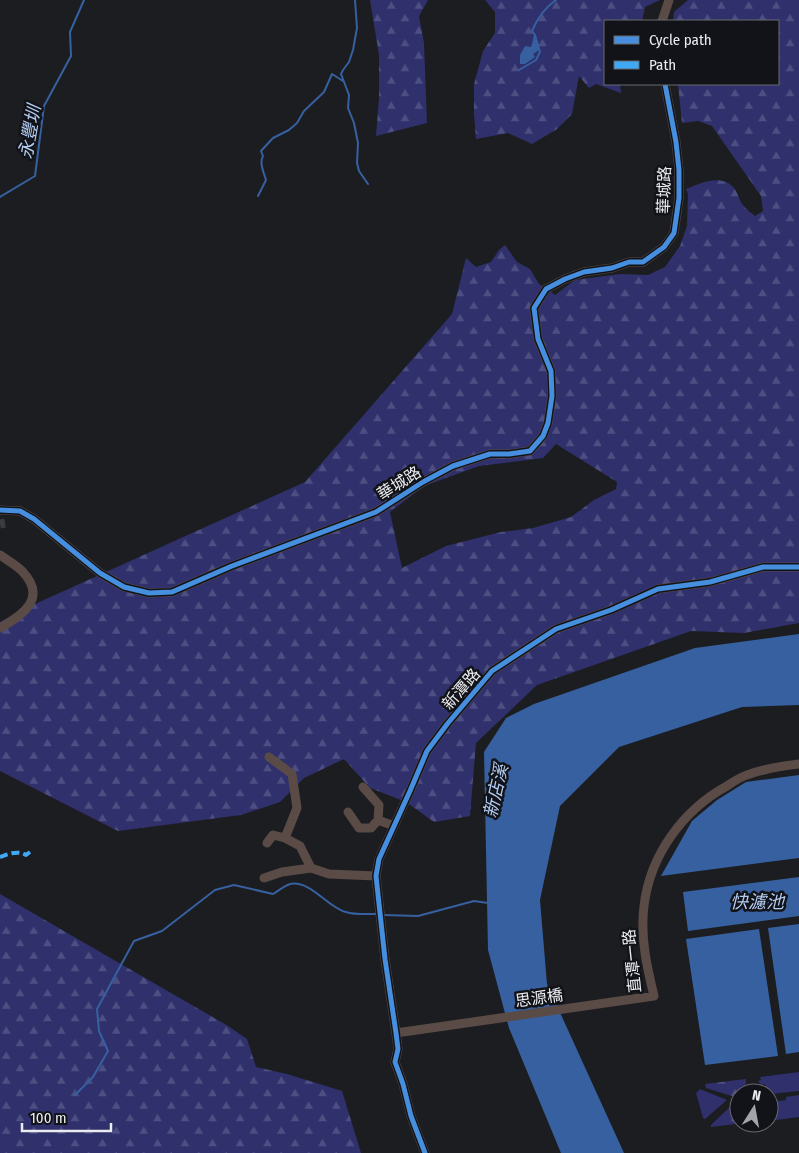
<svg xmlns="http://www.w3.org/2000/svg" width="799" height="1153" font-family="'Fira Sans Condensed','Noto Sans TC',sans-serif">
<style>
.grass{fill:#2f306c}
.forest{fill:url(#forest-firs);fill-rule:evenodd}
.water{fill:#3660a0}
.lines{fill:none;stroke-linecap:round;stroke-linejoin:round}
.stream{stroke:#3660a0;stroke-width:2}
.minor-tunnel{stroke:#3b3c40;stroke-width:9;stroke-dasharray:9 4.5;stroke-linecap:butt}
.minor{stroke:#5b4b46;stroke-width:9}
.quiet{stroke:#3fa9f5;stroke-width:4;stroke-dasharray:8 4;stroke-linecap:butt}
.cycleway-casing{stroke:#121318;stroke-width:8}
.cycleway{stroke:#468fdf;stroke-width:5}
.labels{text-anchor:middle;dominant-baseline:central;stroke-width:5;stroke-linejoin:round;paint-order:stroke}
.street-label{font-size:16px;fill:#ebecf0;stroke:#121318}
.water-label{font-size:18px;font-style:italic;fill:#b3cdf3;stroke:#121318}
</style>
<defs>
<pattern id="forest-firs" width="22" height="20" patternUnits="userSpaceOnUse" patternTransform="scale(1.25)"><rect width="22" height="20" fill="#2f306c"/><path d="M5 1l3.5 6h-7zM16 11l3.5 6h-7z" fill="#4d4e81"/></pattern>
</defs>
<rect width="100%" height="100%" fill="#1c1d21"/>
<!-- grass -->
<path class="grass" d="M799 1072V1091L771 1094 766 1089 765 1084 761 1085 758 1081 761 1080 760 1077Z
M700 1089 727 1100 705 1119 703 1118 696 1093Z
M799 1095V1117L769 1121 771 1102 786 1100V1097Z"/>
<!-- forest -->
<path class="forest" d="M370 0H428L419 16 424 43 427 123 376 136 379 98V55Z
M485 0H660L645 7 642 21H605V84H620L621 93 596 84 589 88 579 76 572 114 557 129 532 144 508 133 476 139 474 114V84L483 51 495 33V12Z
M688 0H799V623L744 633 691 631 537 685 476 743 470 816 434 822 406 802 370 788 344 759 304 778 280 802 241 815 118 831 0 771V622L24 609 305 482 452 314 466 258 476 267 491 262 499 250 505 245 517 262 530 269 539 284 555 295 575 280 620 274 648 275 665 267 680 246 687 226 688 194 686 189C700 183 722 173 734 188 738 193 739 200 743 205 746 209 751 213 755 216L763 211 761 196 712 126 698 121 682 123 678 84H778V21H673L674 12ZM556 444 617 482 616 489 594 500 571 517 533 528 501 532 446 546 402 568 390 512 424 486 479 466 543 458Z
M0 894 228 1026 247 1039 256 1067 287 1074 342 1091 361 1153H0Z
M746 1079 745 1086 741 1087V1092H739L738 1098 706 1088 705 1084Z
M733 1104H736L739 1107V1123H743L711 1127V1125Z"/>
<!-- water -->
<path class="water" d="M533 40H537L539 50 533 54 535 57 525 64H520V55L525 46 531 47Z
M799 634V705L742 707 619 747 560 806 540 900 547 984 624 1153H561L509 1028 488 950 484 752 506 718 534 704 695 648Z
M799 775V858L661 876 692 821 717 800 746 782Z
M799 877V916L688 931 683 892Z
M799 924V1052L786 1054 768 928Z
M759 929 778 1056 705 1065 686 939Z"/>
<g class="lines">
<!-- stream -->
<path class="stream" d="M355 0 357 28 353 50 349 62 343 70 341 74 349 95 348 108 354 123 358 143 357 163 359 171 368 184
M534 40 535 35 532 31C537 19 546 7 556 0
M519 70 536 60 540 52 535 35
M258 196 266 180C264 173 259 163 263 156L261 151 273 138 289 130 297 123 304 111 324 92 332 74 343 81
M0 197 35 176 44 106 71 56 70 32 84 0
M384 915 418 916 474 901 488 903
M75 1095 93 1077 108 1051 99 1031 97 1009 134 941 162 931 215 890 234 885 273 894C278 891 284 886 290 884 311 880 328 908 346 912 355 915 367 914 377 914"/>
<!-- minor-tunnel -->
<path class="minor-tunnel" d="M0 524 5 523"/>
<!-- minor -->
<path class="minor" d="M662 21 669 0
M0 510 20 511 34 519 100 573 124 587 149 593 172 592 232 566 376 512 423 482 453 466 490 454H509L530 451 543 436 548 423 552 396 551 371 538 339 534 308 546 289 565 279 584 272 612 268 629 262H643L664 247 674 233 679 198V170L676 142 665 84
M0 555C7 560 16 565 22 571 48 598 23 615 0 628
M269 757 292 774 297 808 285 838 300 846 311 868 329 874 376 876
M363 787 379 805 378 820
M348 812 359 828H371L378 820 394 826
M267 843 273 835 285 838
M264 878 282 872 311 868
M396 1033 654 996C647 967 640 937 644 906 650 855 683 810 727 786 733 782 740 777 747 775 764 769 781 766 799 764
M425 1153 411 1116 403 1084 395 1062 398 1049 396 1033 385 959 376 876 379 859 410 791 427 751 448 723 492 671 556 629 611 610 658 589 710 582 763 567H799"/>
<!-- quiet -->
<path class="quiet" d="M0 857C9 854 17 850 26 855L30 852"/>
<!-- cycleway casing -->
<g class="cycleway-casing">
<path id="cycleway" d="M0 510 20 511 34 519 100 573 124 587 149 593 172 592 232 566 376 512 423 482 453 466 490 454H509L530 451 543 436 548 423 552 396 551 371 538 339 534 308 546 289 565 279 584 272 612 268 629 262H643L664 247 674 233 679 198V170L676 142 665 84
M425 1153 411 1116 403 1084 395 1062 398 1049 396 1033 385 959 376 876 379 859 410 791 427 751 448 723 492 671 556 629 611 610 658 589 710 582 763 567H799"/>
</g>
<!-- cycleway -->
<use href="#cycleway" class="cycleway"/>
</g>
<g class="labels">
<!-- street labels -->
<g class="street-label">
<text transform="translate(664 190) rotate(-88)">華城路</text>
<text transform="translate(399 483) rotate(-32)">華城路</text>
<text transform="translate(461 689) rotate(-49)">新潭路</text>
<text transform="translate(632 961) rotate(-96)">直潭一路</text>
<text transform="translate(539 998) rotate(-8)">思源橋</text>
</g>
<!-- water labels -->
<g class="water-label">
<text transform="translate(30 132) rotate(-80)">永豐圳</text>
<text transform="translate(496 791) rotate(-77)">新店溪</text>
<text x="757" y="902">快濾池</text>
</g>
</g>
<!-- legend -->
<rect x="604" y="20" width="175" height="65" fill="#121318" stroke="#696a6e"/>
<rect x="614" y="36" width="25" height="8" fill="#468fdf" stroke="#696a6e"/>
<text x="649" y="45" font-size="15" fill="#ebecf0">Cycle path</text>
<rect x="614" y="61" width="25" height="8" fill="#3fa9f5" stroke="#696a6e"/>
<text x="649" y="70" font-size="15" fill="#ebecf0">Path</text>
<!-- north arrow -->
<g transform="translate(754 1108) rotate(11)"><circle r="24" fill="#121318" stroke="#696a6e"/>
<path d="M0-4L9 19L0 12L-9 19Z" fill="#a3a4a8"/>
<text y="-8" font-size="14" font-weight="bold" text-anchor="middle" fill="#ebecf0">N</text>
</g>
<!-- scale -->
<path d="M22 1123v8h89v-8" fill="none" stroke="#ebecf0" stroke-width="2.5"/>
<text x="30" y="1123" font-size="15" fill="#ebecf0" stroke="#121318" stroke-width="4" paint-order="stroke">100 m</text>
</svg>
